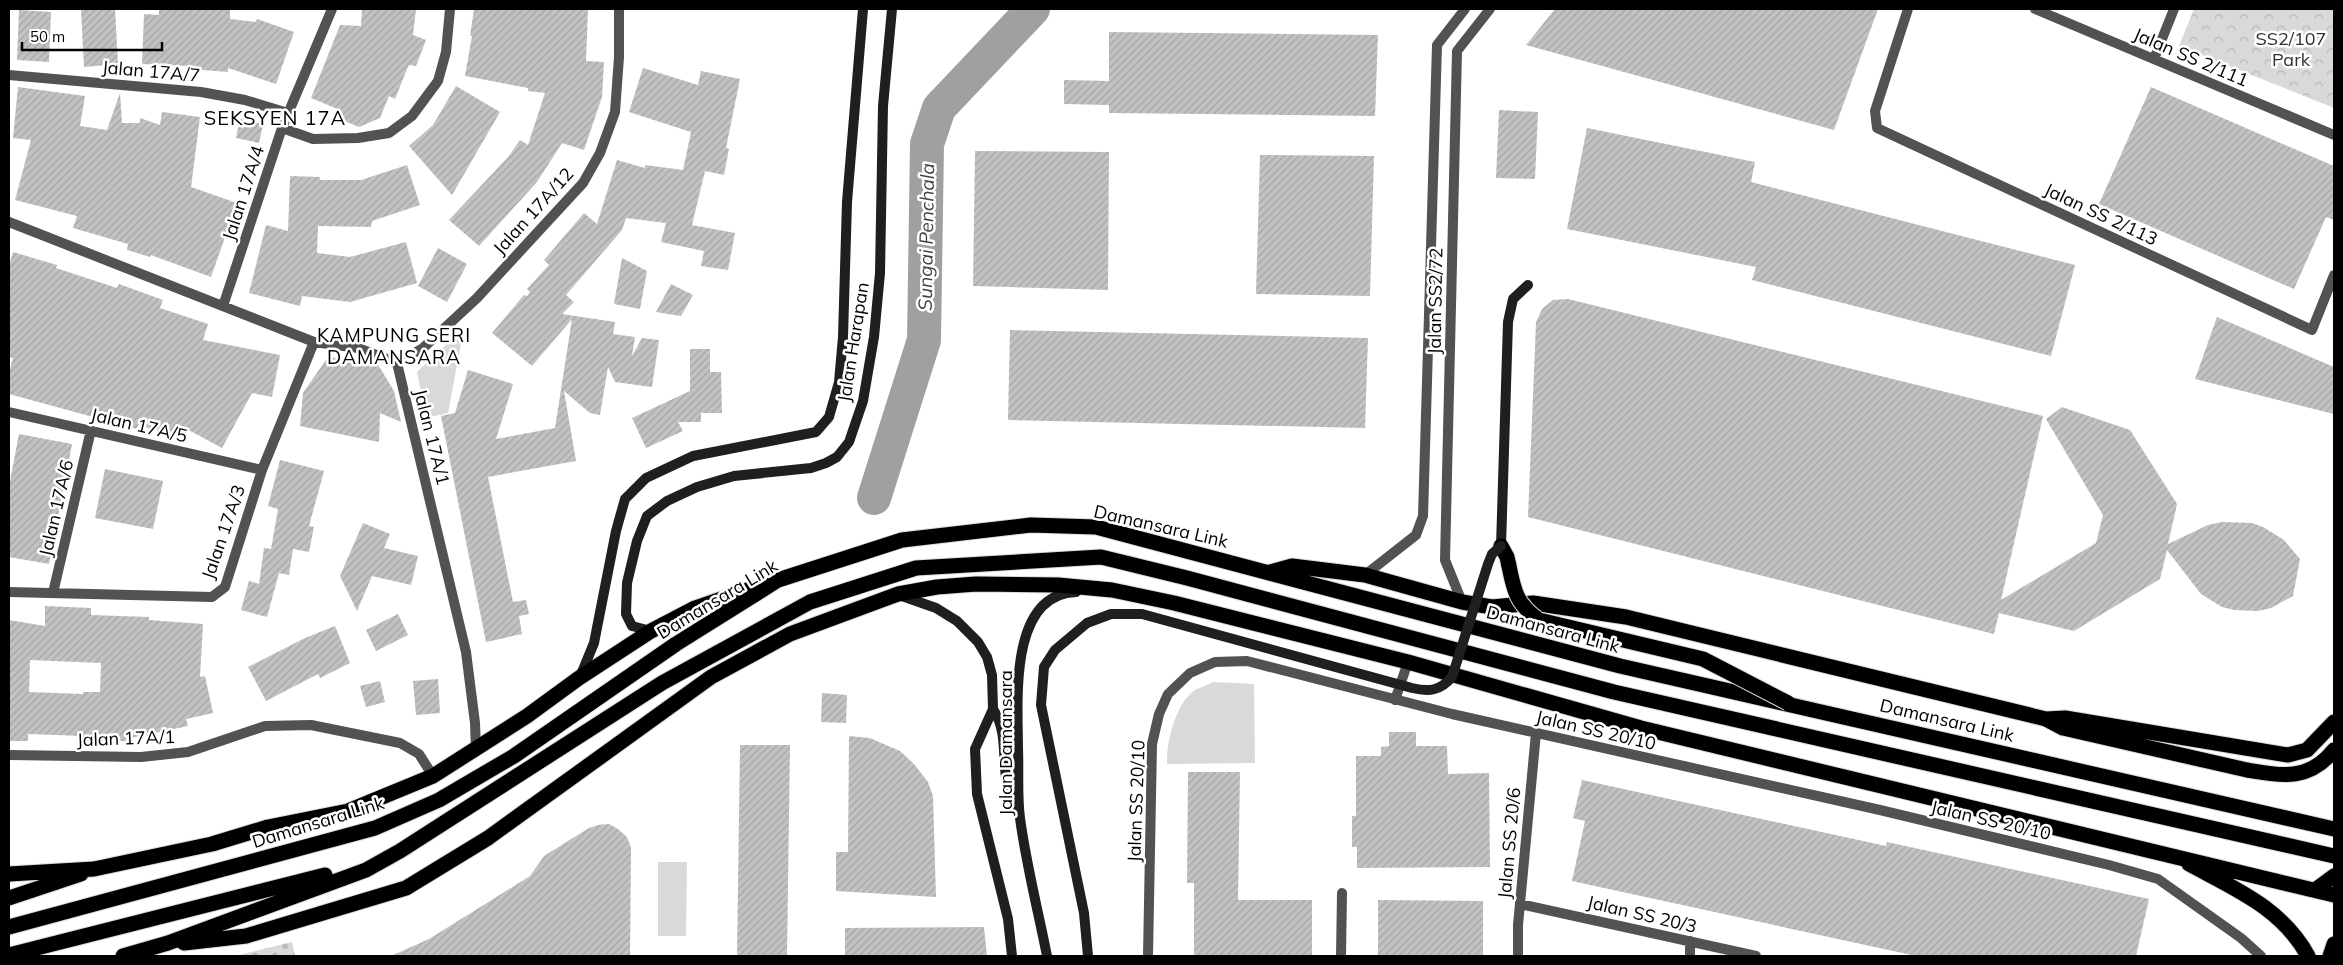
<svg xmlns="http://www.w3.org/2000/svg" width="2343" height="965" font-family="Mulish,sans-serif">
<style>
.green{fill:#d9d9d9}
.cemetery{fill:url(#cemetery-stones)}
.park{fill:url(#park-crowns)}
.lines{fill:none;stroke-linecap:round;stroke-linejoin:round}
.river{stroke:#a0a0a0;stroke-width:34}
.building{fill:url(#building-hatch);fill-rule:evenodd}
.highway-casing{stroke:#dbdbdb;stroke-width:17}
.street{stroke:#525252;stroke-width:10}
.secondary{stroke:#1f1f1f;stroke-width:10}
.highway{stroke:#000;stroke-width:15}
.highway-bridge-casing{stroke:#dbdbdb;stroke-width:17;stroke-linecap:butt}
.secondary-bridge{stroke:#1f1f1f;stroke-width:10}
.highway-bridge{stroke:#000;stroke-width:15}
.labels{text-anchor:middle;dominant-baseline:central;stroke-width:5;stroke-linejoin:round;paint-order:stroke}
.park-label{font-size:18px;fill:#303030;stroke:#fff}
.street-label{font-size:18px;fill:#000;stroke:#fff}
.water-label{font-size:19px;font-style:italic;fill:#414141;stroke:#fff}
.neighbourhood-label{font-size:19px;letter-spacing:1px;fill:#000;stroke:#fff}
.quarter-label{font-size:20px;letter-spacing:1px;fill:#000;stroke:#fff}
</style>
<defs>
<pattern id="cemetery-stones" width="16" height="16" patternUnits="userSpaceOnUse" patternTransform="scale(1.25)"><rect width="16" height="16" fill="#d9d9d9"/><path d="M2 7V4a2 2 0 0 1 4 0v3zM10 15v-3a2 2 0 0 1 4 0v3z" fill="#b8b8b8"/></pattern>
<pattern id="park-crowns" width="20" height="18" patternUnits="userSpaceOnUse" patternTransform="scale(1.25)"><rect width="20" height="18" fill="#d9d9d9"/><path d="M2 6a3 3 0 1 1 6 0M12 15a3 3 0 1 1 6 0" fill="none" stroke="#b8b8b8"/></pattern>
<pattern id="building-hatch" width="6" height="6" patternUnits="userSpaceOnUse" patternTransform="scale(1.25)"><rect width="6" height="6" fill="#c2c2c2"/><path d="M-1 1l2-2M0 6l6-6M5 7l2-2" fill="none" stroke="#a5a5a5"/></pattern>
</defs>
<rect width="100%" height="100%" fill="#fff"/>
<!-- green -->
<path class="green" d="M464 328 448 413 426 418 417 372Z
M1213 682 1254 684 1255 763 1167 764C1166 743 1176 702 1195 690 1201 687 1208 685 1213 682Z
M658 862H687L686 936H658Z"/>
<!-- cemetery -->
<path class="cemetery" d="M292 942 295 956H235Z"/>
<!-- park -->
<path class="park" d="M2194 9H2334V108L2179 46Z"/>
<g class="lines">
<!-- river -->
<path class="river" d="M874 498 924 340 927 144 939 108 1033 9"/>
</g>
<!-- building -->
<path class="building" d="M115 9 118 64 84 67 81 10Z
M159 9H230V19L256 22 257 19 294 32 276 84 228 68V72L190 69V66L142 64 144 14 159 15Z
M362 9H416L413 35 426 40 416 66 409 65 407 69 395 99 389 96 380 118 359 127 337 118 340 110 311 98 340 25 361 26Z
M474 9H588L586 61 604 62 602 97 584 150 562 143 537 182 479 246 449 220 509 156 520 140 528 145 545 93 528 91V88L465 76 472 36H470Z
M1555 9H1878L1834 130 1526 45Z
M19 10 51 12 49 62 17 60Z
M1109 32 1378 35 1375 116 1109 113V105L1064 104V80L1109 81Z
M643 68 698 85 701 71 740 79 726 148 729 149 724 175 705 171 692 225 735 233 728 270 701 266 704 251 661 242 666 223 626 218 622 230 566 295 574 302 562 314 615 322 613 334 635 337 632 356 642 338 659 340 652 387 615 382 608 367 600 415 590 413 564 391 576 461 488 477 513 602 526 600 529 614 519 616 522 634 486 642 441 416 455 413 468 370 513 384 496 439 555 428 572 319 532 366 492 333 524 295 527 296 530 292 527 289 549 265 544 260 584 213 597 224 617 160 645 168V165L683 170 691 132 629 112Z
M456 86 500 112 452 195 409 146 433 125Z
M18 87 85 96 80 126 107 130 120 93 122 123H140V118L160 125 162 112 200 117 191 187 237 203 211 277 151 255 150 257 127 250 128 244 73 228 77 216 15 200 31 140 13 138Z
M2151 87 2334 166V220L2326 217 2294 289 2099 204Z
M1499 110 1538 112 1535 179 1496 178Z
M240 119 263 124 259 143 236 138Z
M1587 128 1755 162 1751 182 2075 265 2051 356 1752 280 1756 267 1567 229Z
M975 151 1109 152 1108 290 973 286Z
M1260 155 1374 156 1370 296 1256 294Z
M407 165 420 205 372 221 371 227 318 226 317 253 350 257 406 242 417 283 350 302 302 296 300 306 249 293 266 225 288 231 290 176 320 177V180H361Z
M438 248 467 264 447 302 418 286Z
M13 252 57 265 56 268 117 288 119 284 163 300 160 308 208 324 203 340 280 355 272 397 252 393 222 448 185 428 183 437 138 425 137 429 9 394V372L13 358 9 357V266Z
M622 258 647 271 640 309 614 304Z
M671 284 693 295 681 316 656 312Z
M1568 299 2043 416 2001 600 2096 543 2103 515 2046 419 2062 407 2130 430 2177 504 2168 544 2208 525 2222 522 2252 523 2263 527 2284 540 2300 559 2293 596 2271 608 2258 611 2234 610 2222 607 2201 594 2167 550 2160 579 2074 631 1999 613 1994 634 1528 517 1536 322 1542 309 1553 300Z
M2217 317 2334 367V414L2195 379Z
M1010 330 1368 338 1365 428 1008 420Z
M690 349H710V372H721L722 413H701V422H678L683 431 646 448 632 418 690 391Z
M328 357 377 363 394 391 401 422 380 413 379 442 300 426 303 393Z
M19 434 72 444 49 564 9 557V486Z
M280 460 324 471 309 526 314 527 309 552 293 549 289 575 279 573 267 617 241 610 249 581 259 584 264 548 271 549 278 509 268 506Z
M105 469 163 481 153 529 95 518Z
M363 523 390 534 384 548 418 556 411 585 372 576 357 611 340 576Z
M45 606 91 608V615L149 617V620L203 624 200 677 205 676 213 713 186 719 188 726 126 739V741L84 742V736L28 734V741H9V620L45 626ZM30 660 101 663 100 692H83V694L29 692Z
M398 614 408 635 376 651 366 630Z
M335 626 350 663 320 678 318 674 266 701 248 667 305 638Z
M438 679 440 713 416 715 413 681Z
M380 681 385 702 366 707 360 686Z
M822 693 847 695 846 723 821 722Z
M1389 732H1416V746H1447L1448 774 1489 773 1490 867 1357 868V847H1352V816H1356V756H1381V747L1389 746Z
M849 736 870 738 900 751 914 764 928 782 933 796 936 897 836 891V852H848Z
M740 745H790L787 956H737Z
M1188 772H1240L1238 900H1312V956H1194V883H1187Z
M1582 780 1886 846 1887 842 2149 899 2136 956H1916L1572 881 1585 821 1573 818Z
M609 824 618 829 627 837 631 848 630 956H391L429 939 530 876 544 856 589 828 598 825Z
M1378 900 1483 901V956H1378Z
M984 927 987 956H845V928Z"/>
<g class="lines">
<!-- highway casing -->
<g class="highway-casing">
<path id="highway" d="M1501 546 1507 557 1509 566
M1270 572 1292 566 1365 575 1462 602 1492 607 1533 603 1626 617 2046 719 2063 728 2247 770C2283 776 2309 781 2334 750
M2046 719 2065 718 2288 755 2307 750 2334 722
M2189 864C2235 889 2282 908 2308 956
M9 874 94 869 212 844 268 827 348 811 433 776 527 716 579 678 651 631 695 608 753 588
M2315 890 2334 876
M9 898 81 874
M9 927 375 828 439 800 514 756 676 644 778 580 902 540 1031 525 1096 527 1620 666 2334 829
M184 943 246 936 406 888 488 838 711 677 790 634 898 594 937 587 976 584 1058 585 1112 590 1174 603 1408 662 1641 728 2334 895
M9 955 325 875
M123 956 168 943 366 870 400 851 662 683 810 602 916 568 1101 557 1187 578 1614 692 2334 856
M2330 956 2334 944"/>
</g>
<!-- street -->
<path class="street" d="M1908 9 1875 111 1877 128 2312 330 2334 275
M2035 9 2334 135
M2154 59 2174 9
M9 75 201 92 245 100 288 113
M282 128 313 139 358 138 389 133 412 116 438 81 446 52 450 9
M9 222 314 342 358 348 397 363
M223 306 282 128 332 9
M397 363 423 348 477 298 583 183 600 153 615 112 619 57V9
M397 363 466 652 475 723 476 750
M9 412 262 470
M1365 575 1416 535 1423 516 1437 45 1465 9
M9 592 212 597 225 587 262 470 314 342
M53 593 91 430
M1462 602 1445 560 1457 51 1490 9
M1395 700 1408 662
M9 755 141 757 188 752 265 726 311 725 400 743 419 754 433 776
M1520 904 1756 956
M1148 956 1152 744 1159 714 1168 694 1190 673 1215 662 1247 661 1452 714 1880 810 2109 865 2158 879 2241 938 2261 956
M1341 956 1342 893
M1518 956V925L1536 733
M1690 956V941"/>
<!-- secondary -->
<path class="secondary" d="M1501 546 1508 322 1513 299 1528 285
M899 595 936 608 957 621 978 642 987 657 992 675 993 709 975 749 977 794 1008 919 1012 956
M651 631 632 626 626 614 627 583 637 541 647 516 667 501 697 487 734 476 811 468 826 463 837 457 849 442 863 401 874 337 880 273 883 106 892 9
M580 677 594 643 616 531 625 499 646 478 693 456 816 432 829 417 839 382 843 337 847 202 863 9
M993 709C1009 733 1001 761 1008 789 1010 796 1014 803 1017 811
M1047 956C1038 910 1026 864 1020 818 1017 796 1019 772 1018 749 1018 703 1008 594 1076 592"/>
<!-- highway -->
<use href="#highway" class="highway"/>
<!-- highway-bridge casing -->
<g class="highway-bridge-casing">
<path id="highway-bridge" d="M1509 566C1514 592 1517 604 1539 620L1703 659 1788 703"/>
</g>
<!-- secondary-bridge -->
<path class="secondary-bridge" d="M1088 956 1084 913 1041 705 1044 667 1055 650 1087 623 1111 614H1142L1412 688C1429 692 1440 691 1452 677L1488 564 1492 554 1501 546"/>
<!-- highway-bridge -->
<use href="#highway-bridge" class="highway-bridge"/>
</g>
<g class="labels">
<!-- park labels -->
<g class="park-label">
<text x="2291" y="38">SS2/107<tspan x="2291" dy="21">Park</tspan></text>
</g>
<!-- street labels -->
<g class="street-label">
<text transform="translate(2191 57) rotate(23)">Jalan SS 2/111</text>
<text transform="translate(151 71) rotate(5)">Jalan 17A/7</text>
<text transform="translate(243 193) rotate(-72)">Jalan 17A/4</text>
<text transform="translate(533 211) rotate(-48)">Jalan 17A/12</text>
<text transform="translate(2101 214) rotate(25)">Jalan SS 2/113</text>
<text transform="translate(1435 301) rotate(-89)">Jalan SS2/72</text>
<text transform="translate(853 342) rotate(-81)">Jalan Harapan</text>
<text transform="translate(139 425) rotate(13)">Jalan 17A/5</text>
<text transform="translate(432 437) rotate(76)">Jalan 17A/1</text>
<text transform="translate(56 508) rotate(-77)">Jalan 17A/6</text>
<text transform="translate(1161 526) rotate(13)">Damansara Link</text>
<text transform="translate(223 532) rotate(-71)">Jalan 17A/3</text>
<text transform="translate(717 599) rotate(-31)">Damansara Link</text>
<text transform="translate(1553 629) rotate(15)">Damansara Link</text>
<text transform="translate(1947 720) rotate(13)">Damansara Link</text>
<text transform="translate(1596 730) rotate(13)">Jalan SS 20/10</text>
<text transform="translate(126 738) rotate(-2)">Jalan 17A/1</text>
<text transform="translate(1005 743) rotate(-90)">Jalan Damansara</text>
<text transform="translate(1136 801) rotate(-88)">Jalan SS 20/10</text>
<text transform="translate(1991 820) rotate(13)">Jalan SS 20/10</text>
<text transform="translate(318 822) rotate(-17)">Damansara Link</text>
<text transform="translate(1509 843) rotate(-85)">Jalan SS 20/6</text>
<text transform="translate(1642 914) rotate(13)">Jalan SS 20/3</text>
</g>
<!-- water labels -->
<g class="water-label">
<text transform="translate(926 237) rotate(-89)">Sungai Penchala</text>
</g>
<!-- neighbourhood labels -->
<g class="neighbourhood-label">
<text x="394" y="335">KAMPUNG SERI<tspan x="394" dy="22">DAMANSARA</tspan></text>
</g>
<!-- quarter labels -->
<g class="quarter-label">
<text x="275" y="117">SEKSYEN 17A</text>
</g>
</g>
<!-- border -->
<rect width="2343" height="965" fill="none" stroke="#000000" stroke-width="20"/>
<!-- scale -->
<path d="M22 42v8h140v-8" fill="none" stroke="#000000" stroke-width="2.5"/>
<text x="30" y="42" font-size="15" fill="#000000" stroke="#ffffff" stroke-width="4" paint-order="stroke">50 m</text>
</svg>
